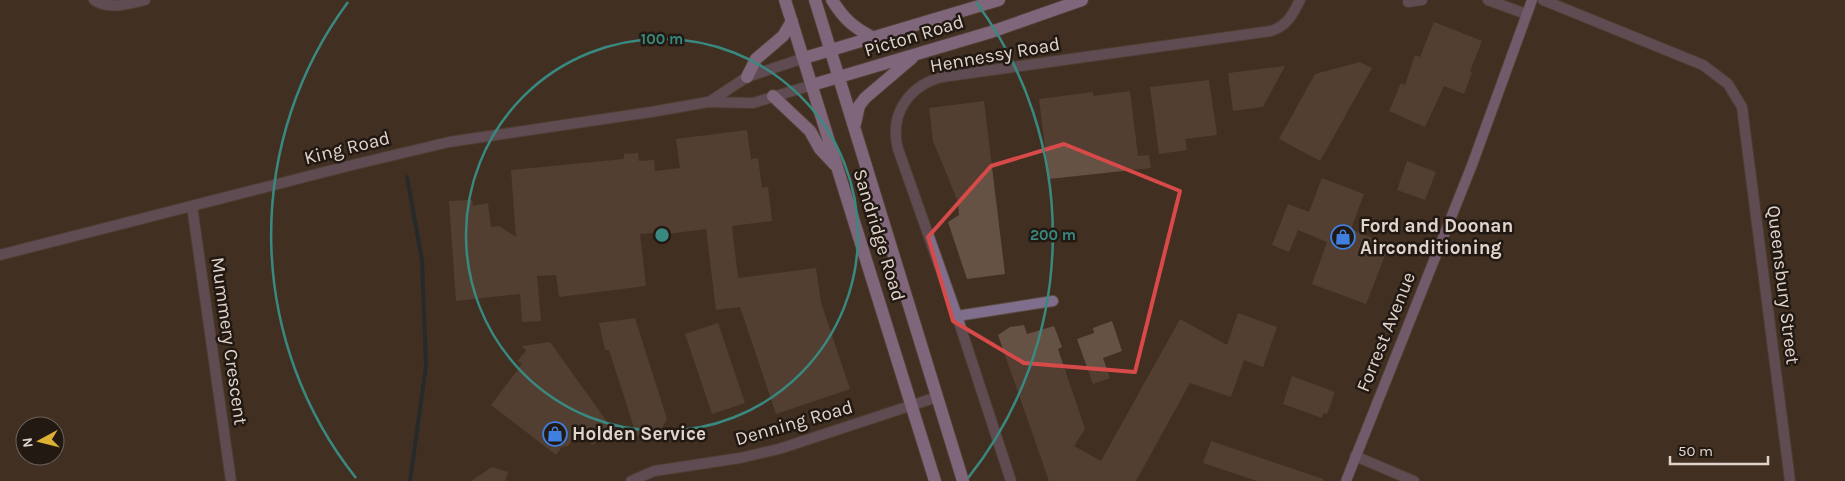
<svg xmlns="http://www.w3.org/2000/svg" width="1845" height="481" font-family="Karla,sans-serif">
<style>
.lines{fill:none;stroke-linecap:round;stroke-linejoin:round}
.stream{stroke:#062537;stroke-width:4}
.building{fill:#665244}
.minor-casing{stroke:#5e4d41;stroke-width:12}
.tertiary-casing{stroke:#5e4d41;stroke-width:12}
.secondary-casing{stroke:#5e4d41;stroke-width:12}
.primary-casing{stroke:#5e4d41;stroke-width:14}
.minor{stroke:#806f8c;stroke-width:10}
.tertiary{stroke:#806f8c;stroke-width:10}
.secondary{stroke:#ac8fbe;stroke-width:10}
.primary{stroke:#cda8e4;stroke-width:12}
.marked{fill:none;stroke:#d84a49;stroke-width:4;stroke-linejoin:round}
.ring{fill:none;stroke:#398981;stroke-width:2.5}
.labels{text-anchor:middle;dominant-baseline:central;stroke-width:5;stroke-linejoin:round;paint-order:stroke}
.street-label{font-size:19px;fill:#e0d4cc;stroke:#221913}
.poi-label{font-size:19px;font-weight:bold;fill:#e0d4cc;stroke:#221913;text-anchor:start}
.centre{fill:#398981;stroke:#221913;stroke-width:2.5}
.ring-label{font-size:15px;text-anchor:middle;font-weight:bold;fill:#398981;stroke:#221913;stroke-width:5;stroke-linejoin:round;paint-order:stroke}
</style>
<rect width="100%" height="100%" fill="#412f22"/>
<g class="lines">
<!-- stream -->
<path class="stream" d="M407 177 422 260 426 366 410 481"/>
</g>
<!-- building -->
<path class="building" d="M1434 22 1482 41 1470 71 1472 72 1464 94 1444 86 1425 127 1389 111 1401 83 1405 85 1415 55 1420 57Z
M1360 62 1372 68 1320 161 1279 139 1315 74Z
M1285 66 1263 107 1233 111 1228 73Z
M1209 80 1217 135 1185 139 1187 150 1159 154 1150 87Z
M1130 91 1138 156 1149 155 1151 168 1049 179 1039 99 1093 92V96Z
M984 101 1005 274 967 279 948 222 959 215 958 202 933 141 929 108Z
M747 130 751 159 758 158 762 188 768 187 772 221 732 226 738 278 816 268 821 302 850 389 776 414 740 307 716 310 706 229 668 234V232L640 234 646 286 559 297 556 275 537 276 541 321 522 322 520 294 456 301 449 201 472 200 473 206 488 203 491 227 499 226 516 237 511 170 624 159V154L638 153 639 161 654 160 655 171 680 168 676 139Z
M1407 161 1436 172 1425 200 1397 190Z
M1322 178 1364 194 1351 229 1389 245 1366 304 1312 284 1327 242 1298 230 1289 252 1272 245 1288 204 1309 212Z
M1238 313 1277 327 1263 367 1244 360 1231 397 1190 383 1136 481H1049L998 335 1010 327 1024 325 1027 334 1054 326 1062 347 1058 349 1085 429 1074 446 1101 461 1180 319 1227 345Z
M635 318 667 419 661 430 637 437 609 350H605L599 323Z
M1112 321 1122 351 1103 358 1110 378 1093 384 1077 339 1094 333 1093 328Z
M718 323 745 403 712 414 685 334Z
M550 342 613 430 592 445 580 429 568 446 562 447 556 455 491 405 522 364 517 361 526 351 522 346Z
M1292 376 1335 392 1327 414 1323 413 1322 418 1283 404Z
M1211 441 1323 479V481H1257L1203 463Z
M492 467 508 472 505 481H471Z"/>
<g class="lines">
<!-- minor casing -->
<g class="minor-casing">
<path id="minor" d="M94 0C109 10 128 4 145 0
M1488 0 1526 14
M1543 0 1703 65 1728 84 1742 107 1790 481
M1408 2 1422 0
M192 206 231 481
M957 316 1053 301
M631 481 654 471 740 458 779 449 937 397
M1011 481 957 316 898 149C889 115 908 86 942 77L1271 31C1287 26 1293 14 1300 0"/>
</g>
<!-- tertiary casing -->
<g class="tertiary-casing">
<path id="tertiary" d="M709 102 747 77 804 58
M0 255 348 166 449 142 651 112 708 102 753 103 812 85
M1355 456 1414 481"/>
</g>
<!-- secondary casing -->
<g class="secondary-casing">
<path id="secondary" d="M1346 481 1472 165 1532 0"/>
</g>
<!-- primary casing -->
<g class="primary-casing">
<path id="primary" d="M785 0 935 481
M815 0 963 481
M832 0C844 19 853 27 872 37
M804 58 999 0
M747 77 756 59 783 36 792 21
M812 85 991 32 1082 0
M773 96 810 131 820 149 835 165
M855 124 859 106 865 98 912 58"/>
</g>
<!-- minor -->
<use href="#minor" class="minor"/>
<!-- tertiary -->
<use href="#tertiary" class="tertiary"/>
<!-- secondary -->
<use href="#secondary" class="secondary"/>
<!-- primary -->
<use href="#primary" class="primary"/>
</g>
<!-- marked area -->
<path d="M0 0H1845V481H0ZM1064 144 1180 191 1135 372 1024 363 953 321 928 237 991 166Z" fill="#412f22" fill-opacity=".55" fill-rule="evenodd"/>
<path class="marked" d="M1064 144 1180 191 1135 372 1024 363 953 321 928 237 991 166Z"/>
<!-- distance rings -->
<g class="ring">
<circle cx="662" cy="235" r="196"/>
<path d="M356 478A391 391 0 0 1 348 2M976 2A391 391 0 0 1 968 478"/>
</g>
<!-- icons -->
<defs>
<g id="shop-ring" transform="scale(1.25)"><circle r="9.5" fill="#221913" stroke="#3f7fe0" stroke-width="1.5"/><path d="M-5-2.5h2.3a2.7 3.5 0 0 1 5.4 0H5L5.5 6h-11ZM-1.5-2.5h3a1.5 2.3 0 0 0-3 0Z" fill="#3f7fe0"/></g>
</defs>
<g fill-rule="evenodd">
<use href="#shop-ring" x="1343" y="237"/>
<use href="#shop-ring" x="555" y="434"/>
</g>
<g class="labels">
<!-- street labels -->
<g class="street-label">
<text transform="translate(914 36) rotate(-17)">Picton Road</text>
<text transform="translate(995 55) rotate(-10)">Hennessy Road</text>
<text transform="translate(347 148) rotate(-14)">King Road</text>
<text transform="translate(879 235) rotate(73)">Sandridge Road</text>
<text transform="translate(1783 285) rotate(83)">Queensbury Street</text>
<text transform="translate(1386 332) rotate(-68)">Forrest Avenue</text>
<text transform="translate(229 341) rotate(82)">Mummery Crescent</text>
<text transform="translate(794 423) rotate(-16)">Denning Road</text>
</g>
<!-- poi labels -->
<g class="poi-label">
<text x="1360" y="226">Ford and Doonan<tspan x="1360" dy="22">Airconditioning</tspan></text>
<text x="572" y="434">Holden Service</text>
</g>
</g>
<circle cx="662" cy="235" r="8" class="centre"/>
<g class="ring-label">
<text x="662" y="44">100 m</text>
<text x="1053" y="240">200 m</text>
</g>
<!-- north arrow -->
<g transform="translate(40 441) rotate(263)"><circle r="24" fill="#221913" stroke="#6e645d"/>
<path d="M0-4L9 19L0 12L-9 19Z" fill="#ddb133"/>
<text y="-8" font-size="14" font-weight="bold" text-anchor="middle" fill="#e0d4cc">N</text>
</g>
<!-- scale -->
<path d="M1670 456v8h98v-8" fill="none" stroke="#e0d4cc" stroke-width="2.5"/>
<text x="1678" y="456" font-size="15" fill="#e0d4cc" stroke="#221913" stroke-width="4" paint-order="stroke">50 m</text>
</svg>
